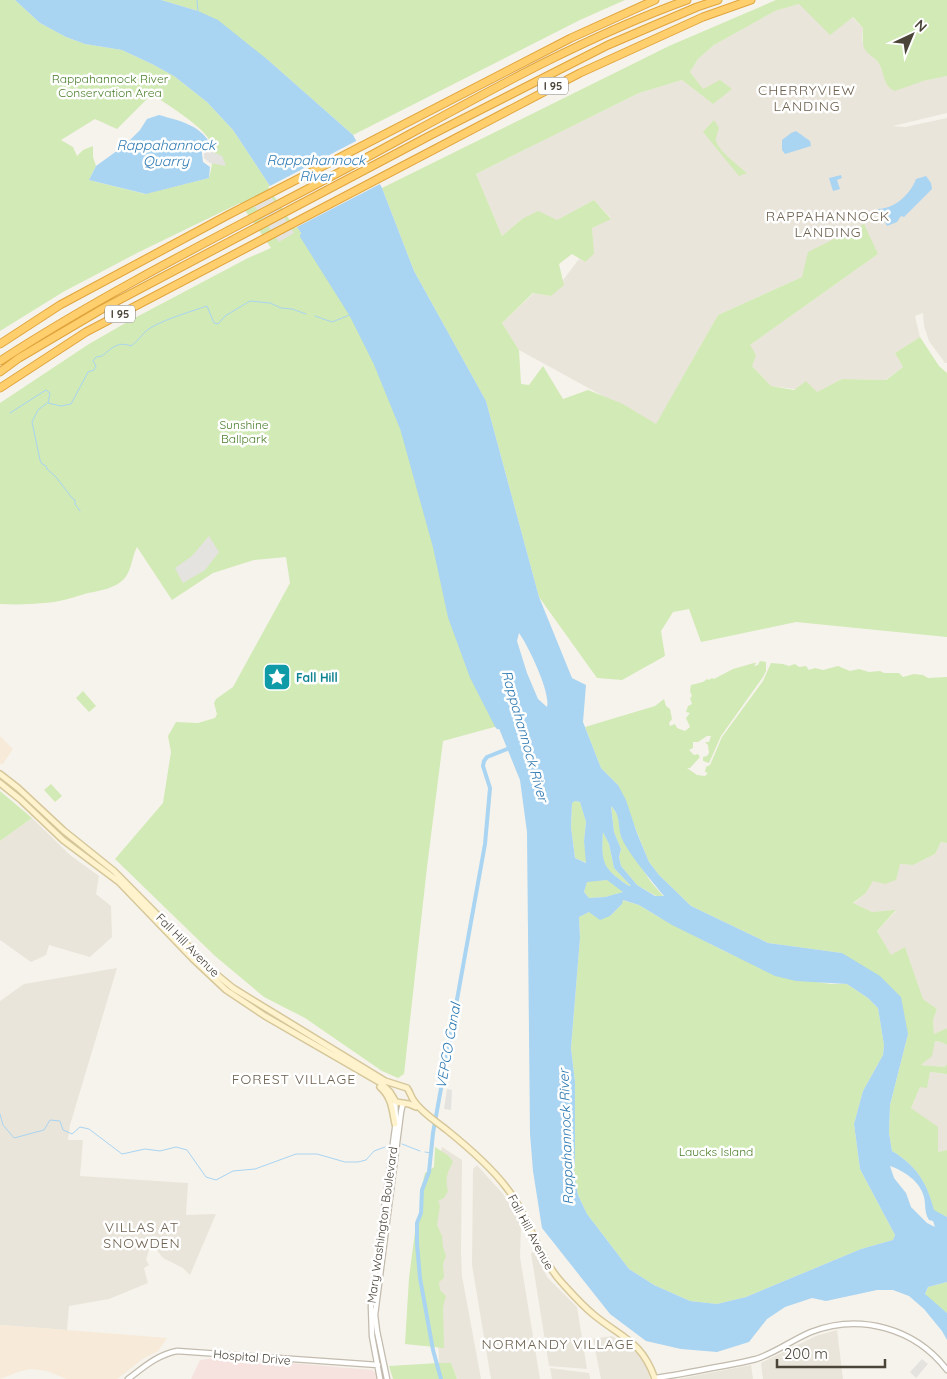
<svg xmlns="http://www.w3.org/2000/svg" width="947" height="1379" font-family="Quicksand,sans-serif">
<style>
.residential{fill:#eae5da}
.commercial{fill:#f7ead8}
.medical{fill:#f6e3e0}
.green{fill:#d2eab5;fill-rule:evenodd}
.parking{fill:#e5e3e0}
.water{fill:#a9d4f2;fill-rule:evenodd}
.pier{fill:#f6f3ec}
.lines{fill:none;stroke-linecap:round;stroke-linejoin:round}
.stream{stroke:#a9d4f2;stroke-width:1}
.canal{stroke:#a9d4f2;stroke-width:4}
.river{stroke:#a9d4f2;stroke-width:6}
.tertiary-casing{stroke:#c2bbae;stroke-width:7}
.secondary-casing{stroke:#d6c79b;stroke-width:8}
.motorway-casing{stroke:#e0a43c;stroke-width:9}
.tertiary{stroke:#fff;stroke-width:4.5}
.secondary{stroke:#fff3cd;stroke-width:5}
.motorway{stroke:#ffcf6e;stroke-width:7}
.labels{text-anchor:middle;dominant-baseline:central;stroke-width:5;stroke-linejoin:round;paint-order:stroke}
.shield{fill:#fff;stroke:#817c74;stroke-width:1}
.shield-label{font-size:11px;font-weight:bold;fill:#4b4439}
.park-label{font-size:12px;fill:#4a7f2a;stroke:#fff}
.culture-label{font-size:12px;font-weight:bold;fill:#0d838f;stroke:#fff;text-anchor:start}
.street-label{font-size:12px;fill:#4b4439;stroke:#fff}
.neighbourhood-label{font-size:14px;letter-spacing:1px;fill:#6e6250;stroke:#fff}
.water-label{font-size:14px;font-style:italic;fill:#2e7ab2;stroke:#fff}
</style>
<rect width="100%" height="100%" fill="#f6f3ec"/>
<!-- residential -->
<path class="residential" d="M799 4 852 17 863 28 862 40 865 49 878 62 882 70 886 83 923 81 947 76V113L893 126 905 127 947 118V363H945L929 341 924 326 923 313 915 316 920 337 895 353 903 367 885 380 842 379 817 392 771 386 752 366 750 345 878 254 802 277 718 315 656 425 519 350 502 323 534 293 551 296 579 259 585 262 592 228 611 218 594 200 557 220 522 219 502 236 476 174 639 93 682 80 713 104 690 72 698 59 714 45 775 11Z
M32 818 70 855 99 876 96 894 111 906 112 937 90 957 49 945 46 955 31 962 0 940V841Z
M941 842 947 843V1028L934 1034 933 1020 937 1009 923 999 905 948 891 956 877 931 896 911 872 912 853 904 866 893 873 881 900 864 913 865 935 854Z
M117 968 70 1125 68 1140H83L80 1176 188 1183 186 1215 216 1214 190 1275 183 1268 163 1258 152 1244 150 1246 146 1260 149 1265 144 1268 148 1283 109 1299 69 1306 67 1330 0 1325V1001L24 984Z
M935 1041 941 1042 947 1045V1064L945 1067 920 1065 925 1062Z
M930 1072 947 1074V1150L938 1152 911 1108 920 1087H927Z
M442 1147 462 1160 461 1253 462 1276 481 1379H457L451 1363H439L432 1192Z
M477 1165 503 1194 521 1225 520 1257 540 1379H491L472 1265 473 1169Z
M533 1252 535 1253 547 1277 577 1307 587 1369 549 1366 531 1253Z
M837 1330 843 1379H763L761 1363 816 1336Z
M612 1336 640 1355 646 1363 650 1379H601L593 1339Z
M751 1365 753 1379H678Z
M550 1368 589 1373 590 1379H552Z"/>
<!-- commercial -->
<path class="commercial" d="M0 736 13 749 2 765 0 763Z
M0 1325 67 1330 167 1338 158 1351 144 1358 117 1379H67L47 1371 31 1369 21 1371 0 1379Z"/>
<!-- medical -->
<path class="medical" d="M222 1357 372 1370 376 1373 378 1379H191L200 1360Z"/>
<!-- green -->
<path class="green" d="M0 0H15L40 23 66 37 85 44 122 50 152 64 174 76 207 102 233 130 303 236 352 314 377 364 403 428 436 547 451 617 473 677 498 726 443 741 427 867 404 1074 398 1078 382 1071 305 1018 264 997 215 956 115 859 163 803 171 752 168 736 176 722 198 723 215 718 217 714 214 703 216 699 233 687 290 583 286 557 254 560 213 573 172 600 137 547C132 556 132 570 124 579 116 588 99 591 88 593 77 596 66 600 54 602 36 604 18 605 0 604V403L89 344 129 321 248 258 271 248 240 203 139 252 63 292 0 331ZM152 94C166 104 208 129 211 144 214 156 212 167 209 178L145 194 89 180 96 166 93 157V146L83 150 77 156 73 147 61 140 95 119 117 129Z
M161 0H625L580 20 353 135 268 60 198 11Z
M776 0H947V76L923 81 895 91C882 86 885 72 878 62 874 57 867 54 864 48 862 41 863 35 863 28L853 17 830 35 799 4 775 11 714 45 698 59 690 72 703 89 720 80 732 89 713 104 682 80 639 93 476 174 502 236 522 219 538 211 557 220 594 200 611 219 592 228 594 254 585 262 572 254 559 264 564 285 551 296 533 293 502 323 519 350 521 384 529 385 543 366 563 399 588 390 623 404 656 424 718 315 802 277 808 252 864 224 878 254 750 345 756 355 752 366 771 386 794 390 806 381 817 392 842 379 886 380 903 367 895 353 920 337 939 366 947 373V637L796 622 701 642 689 609 673 612 661 631 665 656 622 680 597 678 539 597 486 401 414 271 382 188 669 46Z
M714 120 719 128C718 131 716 136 716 140 717 150 740 167 747 173L739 176 703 132Z
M760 661 766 662V671L763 677 721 736 709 763 703 761V757L707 756 709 753 708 745 705 742H709L711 736H707L698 742H693V748L689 750 694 755 698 754 700 757 690 768H687L697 775 705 776 708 773 705 772 706 767 710 765 722 737 763 681 771 663 783 664 789 666 795 664 799 667 806 666 809 670 815 668 823 670 838 666 850 671 859 669 869 672 880 671 884 673H899L903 677 914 674 923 675 928 678 947 677V843L941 842 935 854 913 865 900 864 896 880 885 884 873 881 866 893 853 903 872 912 896 910 877 931 891 955 905 947 923 999 937 1009 933 1020 934 1034 947 1028V1045L941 1042 935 1041 932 1056 921 1065 945 1067 947 1064V1074L930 1072 927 1088 920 1087 911 1108 938 1127V1152L947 1150V1217L934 1211C927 1183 917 1166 892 1151L889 1133 890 1105 908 1034 842 953 768 943 691 906 659 875 649 862 618 785 601 768 585 727 655 706 664 699 666 706 670 709 672 719 669 723 670 726 675 724 677 728 685 731 690 727 686 718 690 713 686 712 688 706 692 704 690 698 692 696 690 691 691 685 703 682 707 679 709 680 712 678 714 679 733 669 754 663H756L754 666 758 665Z
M83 691 96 706 89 712 76 698Z
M51 784 62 796 55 802 44 790Z
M0 791 32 818 0 841Z
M575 801 580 802 586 822 584 841 587 863 575 858 571 827 572 803Z
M611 805 618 816 621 837 651 882 664 897 656 896 637 885 621 866 619 857 621 849 614 832Z
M603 831 609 844 614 868 631 886H629C601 867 601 864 603 831Z
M608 880 624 892 605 897 589 898 584 892 587 881Z
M622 900 639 905 657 916 724 951 756 965 817 982 831 984H847L868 998 878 1008 884 1045 883 1055 863 1091 854 1124 860 1169 895 1235 893 1240 861 1249 746 1297 717 1304 690 1301 654 1285 629 1269 587 1214 578 1195 574 1172 575 1154V1082L571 1048 580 938 579 917 589 912 610 916 622 904Z
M435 1147 449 1156 453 1162C447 1172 445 1179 448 1191L444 1198 438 1201 440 1206 437 1225 442 1236 443 1247 446 1256 443 1264 444 1278 439 1282 440 1290 446 1296 443 1307 444 1348 405 1344 409 1278 416 1224 420 1211V1194L425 1173 434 1167Z
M947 1282V1313L925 1295 928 1287Z
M439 1363H451L457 1379H393L389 1366Z"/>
<!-- parking -->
<path class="parking" d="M204 148 222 156 226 166 210 163 204 158Z
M270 195 294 233 279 242 253 204Z
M209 536 219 552 205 570 183 583 175 568 192 556Z
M447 1089 452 1090 451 1110 444 1109Z
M922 1359 928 1364 916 1378 910 1372Z"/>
<!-- water -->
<path class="water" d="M15 0H161L198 11 218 20 268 60 353 135 382 188 414 271 486 401 539 597 572 678 586 685 583 722 601 768 618 785 626 800 637 833 649 862 659 875 691 906 768 943 842 953 880 976 901 997 908 1034 890 1105 889 1133 892 1151C917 1166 927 1183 934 1210L947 1217V1282L928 1287 925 1294 947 1313V1340L942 1331 924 1309 909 1296 893 1290H877L826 1301 812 1298 785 1307 767 1319 749 1342 717 1352 681 1349 646 1341 610 1314 542 1228 533 1171 530 1134 527 832 520 780 498 726 473 677 451 617 436 547 403 428 377 364 352 314 303 236 233 130 207 102 174 76 152 64 122 50 85 44 66 37 40 23ZM519 633C528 645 551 693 547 707L538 699 527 673 517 641ZM575 801 580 802 586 822 584 841 586 863 575 858 571 827 572 803ZM611 806C622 817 617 827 622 839 631 857 651 880 664 896H655L637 885 621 866 619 857 621 849 614 832ZM603 832 609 844 614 868 631 886H629C603 868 601 864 603 832ZM607 880 623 892 605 897 589 898 584 892 587 882ZM623 900 639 905 672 925 775 976 796 981 847 984 868 998 878 1008 884 1045 883 1055 863 1091 854 1124 860 1169 895 1235 893 1240 861 1249 746 1297 717 1304 690 1301 654 1285 629 1269 587 1214 578 1195 574 1172 575 1154V1082L571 1048 580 938 579 917 589 912 600 920 610 916 622 904ZM890 1166C904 1171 920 1181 924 1197 926 1205 924 1212 929 1220L933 1221 935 1227 927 1223 911 1207 906 1193 894 1178Z
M159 115C180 121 198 124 210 143L207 146 201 145 203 162 210 167 209 178 146 194 89 180 96 166 125 145 140 130 147 119Z
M796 131 810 141 811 146 785 154 782 150V140L791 133Z
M841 175 842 178 837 180 840 189 833 191 829 178Z
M926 176 931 183 932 189 904 217 901 216 897 222 887 226 878 209C894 209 910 195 916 179Z"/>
<!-- pier -->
<path class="pier" d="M358 140 382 183 295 228 268 187Z"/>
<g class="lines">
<!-- stream -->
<path class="stream" d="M197 0 198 12
M315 316 332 322 352 314
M47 403 38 410 32 422 40 460 42 464 46 466 47 469 56 477 72 498 75 500V504L80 511
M10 413 46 390 50 393 48 403 61 406 71 404 88 372 94 370 96 366 93 361 96 357 102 356C112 348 118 341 131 346 138 341 140 337 145 332 155 322 193 311 207 306L214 323 218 324 225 316 250 301 270 303 281 308 292 309 306 314
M0 1114 3 1125 14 1138 44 1130 50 1120 60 1121 63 1130 72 1134 80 1127 89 1129 122 1154 145 1149 160 1151 176 1147 187 1150 206 1177 216 1180 233 1171 255 1169 296 1154H317L345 1162H358L366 1160 374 1151 385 1147
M402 1144 420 1151
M425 1152 431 1153"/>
<!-- canal -->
<path class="canal" d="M441 1379 433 1350 420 1278 417 1244V1223L421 1213 422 1190 429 1172 433 1133 485 844 490 788 483 766 484 761 487 757 512 747"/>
<!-- river -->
<path class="river" d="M303 236 352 314 377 364 403 428 436 547 451 617 473 677 498 726"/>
<!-- tertiary casing -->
<g class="tertiary-casing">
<path id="tertiary" d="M655 1378C678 1375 700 1370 723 1366 734 1364 745 1362 756 1359 775 1353 792 1340 811 1332 860 1313 915 1328 947 1370
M128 1379C144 1367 157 1355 177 1351L378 1365
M380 1379 372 1336 371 1306 396 1121 395 1101
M387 1379 377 1331 375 1315 401 1112 403 1103"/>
</g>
<!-- secondary casing -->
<g class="secondary-casing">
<path id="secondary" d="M0 774 18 788 63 830 114 871 216 974 233 988 385 1081 407 1088C410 1092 411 1097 414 1101 422 1113 437 1122 448 1131 469 1148 490 1166 506 1187 530 1217 537 1257 564 1285 573 1295 583 1306 594 1315 622 1338 642 1341 655 1379
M0 783 21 800 63 840 119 882 193 959 226 990 265 1016 381 1083 390 1092 396 1102 409 1104 416 1107
M380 1087C392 1098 392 1110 395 1124"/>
</g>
<!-- motorway casing -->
<g class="motorway-casing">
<path id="motorway" d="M0 344 60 305 228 215 571 38 655 0
M0 361C112 288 233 229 351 166 461 107 569 43 687 0
M0 372 19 358 102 309 431 135 608 45 697 7 718 0
M0 388 86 332 580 73 703 17 751 0"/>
</g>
<!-- tertiary -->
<use href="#tertiary" class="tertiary"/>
<!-- secondary -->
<use href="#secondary" class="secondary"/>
<!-- motorway -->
<use href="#motorway" class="motorway"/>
</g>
<!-- icons -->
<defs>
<g id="sight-square" transform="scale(1.4375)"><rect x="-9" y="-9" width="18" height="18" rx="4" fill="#0f9aa8" stroke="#fff"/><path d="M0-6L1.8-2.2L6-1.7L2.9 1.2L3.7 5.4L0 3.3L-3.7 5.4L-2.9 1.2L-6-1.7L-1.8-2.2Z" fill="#fff"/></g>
</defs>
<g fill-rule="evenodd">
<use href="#sight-square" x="277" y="677"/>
</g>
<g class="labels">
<!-- shield labels -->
<g class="shield">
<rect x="538" y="77.5" width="30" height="17" rx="4"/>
<rect x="105" y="305.5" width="30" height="17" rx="4"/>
</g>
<g class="shield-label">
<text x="553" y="86">I 95</text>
<text x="120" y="314">I 95</text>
</g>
<!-- park labels -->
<g class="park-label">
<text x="110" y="78">Rappahannock River<tspan x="110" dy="14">Conservation Area</tspan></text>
<text x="244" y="424">Sunshine<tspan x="244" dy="14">Ballpark</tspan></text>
<text x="716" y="1151">Laucks Island</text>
</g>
<!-- culture labels -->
<g class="culture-label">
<text x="296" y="677">Fall Hill</text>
</g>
<!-- street labels -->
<g class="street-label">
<text transform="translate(188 945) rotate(45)">Fall Hill Avenue</text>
<text transform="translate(382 1225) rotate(-82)">Mary Washington Boulevard</text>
<text transform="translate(531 1232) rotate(62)">Fall Hill Avenue</text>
<text transform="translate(252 1357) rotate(5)">Hospital Drive</text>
</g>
<!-- neighbourhood labels -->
<g class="neighbourhood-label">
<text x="807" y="90">CHERRYVIEW<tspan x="807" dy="16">LANDING</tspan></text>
<text x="828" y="216">RAPPAHANNOCK<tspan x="828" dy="16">LANDING</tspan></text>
<text x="294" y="1079">FOREST VILLAGE</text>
<text x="142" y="1227">VILLAS AT<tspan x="142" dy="16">SNOWDEN</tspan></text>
<text x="558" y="1344">NORMANDY VILLAGE</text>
</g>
<!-- water labels -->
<g class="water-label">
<text x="166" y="145">Rappahannock<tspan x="166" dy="16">Quarry</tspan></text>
<text x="316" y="160">Rappahannock<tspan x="316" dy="16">River</tspan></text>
<text transform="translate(525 736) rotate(74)">Rappahannock River</text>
<text transform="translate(448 1046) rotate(-80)">VEPCO Canal</text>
<text transform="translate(566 1137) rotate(-92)">Rappahannock River</text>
</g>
</g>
<!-- north arrow -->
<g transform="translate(912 35) rotate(44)" stroke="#ffffff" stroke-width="4" paint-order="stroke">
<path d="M0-4L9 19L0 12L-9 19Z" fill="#4b4439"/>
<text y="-8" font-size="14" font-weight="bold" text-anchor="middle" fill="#4b4439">N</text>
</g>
<!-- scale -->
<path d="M777 1359v8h108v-8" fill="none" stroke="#4b4439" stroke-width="2.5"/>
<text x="784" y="1359" font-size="15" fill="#4b4439" stroke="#ffffff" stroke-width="4" paint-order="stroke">200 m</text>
</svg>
